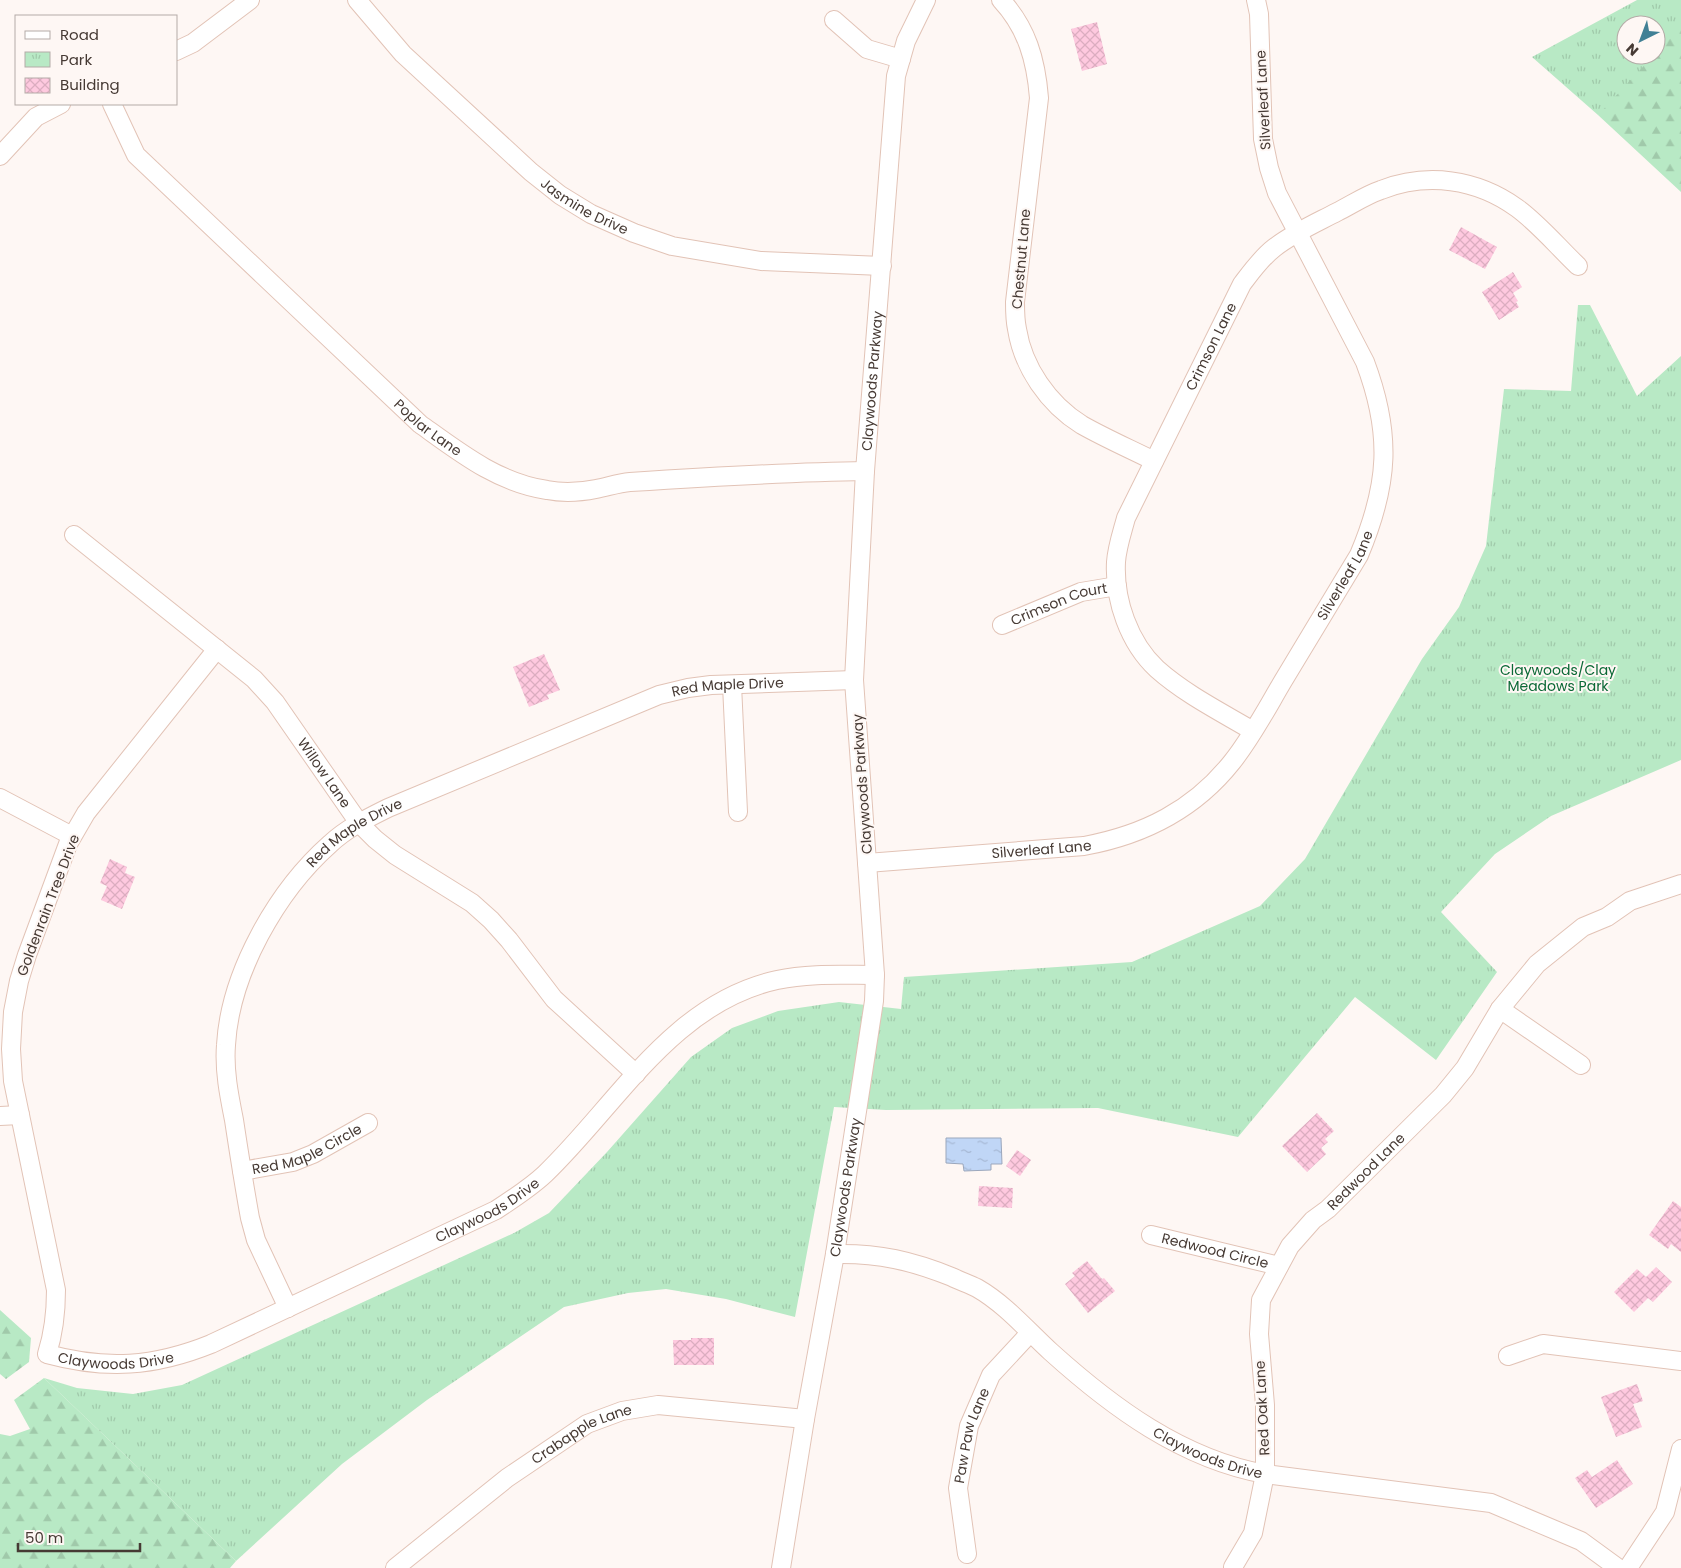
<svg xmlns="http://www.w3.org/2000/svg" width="1681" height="1568" font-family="Poppins,sans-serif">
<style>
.forest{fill:url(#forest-firs);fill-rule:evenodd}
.park{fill:url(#park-tufts)}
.water{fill:url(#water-ripples);stroke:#9ba7bc}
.building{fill:url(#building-cross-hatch)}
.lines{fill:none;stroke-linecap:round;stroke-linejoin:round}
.minor-casing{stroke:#e2c3b6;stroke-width:20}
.minor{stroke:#fff;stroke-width:18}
.labels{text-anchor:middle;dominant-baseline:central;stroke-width:4;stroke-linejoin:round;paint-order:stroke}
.street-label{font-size:14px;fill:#463a34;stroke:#fef7f4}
.park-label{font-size:14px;fill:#0b6936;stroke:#fef7f4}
</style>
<defs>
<pattern id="forest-firs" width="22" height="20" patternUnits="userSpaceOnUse" patternTransform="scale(1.25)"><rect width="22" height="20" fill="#b8e9c5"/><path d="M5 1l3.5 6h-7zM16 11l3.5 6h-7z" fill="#a0c9aa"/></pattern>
<pattern id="park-tufts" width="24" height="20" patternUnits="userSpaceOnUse" patternTransform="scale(1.25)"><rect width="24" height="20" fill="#b8e9c5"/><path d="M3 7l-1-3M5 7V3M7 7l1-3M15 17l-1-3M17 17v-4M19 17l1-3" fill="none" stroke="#a0c9aa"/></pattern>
<pattern id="water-ripples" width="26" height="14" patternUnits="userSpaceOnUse" patternTransform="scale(1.25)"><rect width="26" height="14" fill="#c0d6f6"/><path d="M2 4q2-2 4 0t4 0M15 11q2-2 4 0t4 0" fill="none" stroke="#a6b8d4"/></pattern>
<pattern id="building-cross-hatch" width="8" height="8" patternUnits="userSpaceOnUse" patternTransform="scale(1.25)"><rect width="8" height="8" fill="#fec9df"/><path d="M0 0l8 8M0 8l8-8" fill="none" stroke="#dbadc0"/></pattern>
</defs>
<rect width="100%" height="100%" fill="#fef7f4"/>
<!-- forest -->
<path class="forest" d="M1681 0V192L1598 115 1608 40 1624 17ZM1626 25H1656V55H1626Z
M0 1310 31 1338 29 1362 6 1379 0 1374Z
M44 1378 236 1561 230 1568H0V1434L10 1436 30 1429 14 1400Z"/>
<!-- park -->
<path class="park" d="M1637 0H1681V26L1656 53V25H1626V55H1654L1598 115 1532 57Z
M1578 305H1590L1637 396 1681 356V760L1551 816 1495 854 1441 912 1497 972 1436 1060 1355 997 1238 1137 1098 1108 886 1110 834 1107 795 1317 726 1299 666 1289 628 1293 564 1307 427 1400 342 1464 236 1561 44 1378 77 1388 133 1394 182 1385 514 1233 549 1213 607 1152 691 1057 732 1028 778 1011 839 1002 901 1009 904 977 1132 962 1260 906 1305 859 1422 659 1459 607 1486 546 1504 389 1571 391Z"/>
<!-- water -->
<path class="water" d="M946 1138H1001L1002 1164H991V1170L964 1171 963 1164 946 1163Z"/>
<!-- building -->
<path class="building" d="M1097 22 1107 64 1082 71 1071 29Z
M1461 227 1497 247 1485 269 1449 250Z
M1513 272 1522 287 1513 293 1518 301 1516 302 1519 307 1499 320 1482 292Z
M544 654 560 690 547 695 549 699 529 707 513 667Z
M110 859 127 867 125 873 135 877 122 909 101 900 107 886 100 883Z
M1317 1113 1334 1131 1325 1139 1328 1142 1321 1148 1326 1154 1307 1172 1282 1146Z
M1017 1150 1031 1160 1020 1176 1006 1166Z
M979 1186 1013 1188 1012 1208 978 1206Z
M1673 1201 1681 1207V1252L1671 1244 1668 1249 1649 1235Z
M1087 1261 1102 1279 1104 1278 1115 1291 1088 1313 1065 1284 1075 1276 1072 1273Z
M1656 1267 1672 1282 1653 1302 1648 1298 1634 1312 1614 1292 1637 1269 1646 1277Z
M691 1338H714V1365H674L673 1340H691Z
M1637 1384 1643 1401 1633 1404 1642 1427 1616 1437 1601 1397Z
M1617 1460 1633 1484 1596 1508 1575 1478 1587 1470 1592 1477Z"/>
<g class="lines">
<!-- minor casing -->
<g class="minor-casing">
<g id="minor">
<path id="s1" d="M357 0 403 54 531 172 560 195 591 214 634 233 672 246 761 261 882 266"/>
<path d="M1001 0C1027 28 1036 60 1039 98L1015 302C1015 310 1015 320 1017 329 1023 367 1048 404 1082 425 1105 438 1130 449 1154 461"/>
<path d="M834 20 867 49 901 59"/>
<path d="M176 51 193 43 250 0"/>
<path id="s2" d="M112 104 136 155 420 424C459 452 498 483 547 490 562 493 581 492 596 489 607 487 618 483 630 482 708 477 787 472 865 471"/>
<path d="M0 156 36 117 61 104"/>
<path id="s3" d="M74 535 254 679 275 702 359 823 375 839 395 855 472 903 491 920 509 940 554 999 636 1074"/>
<path id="s4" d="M1002 625 1081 592 1117 586"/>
<path id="s5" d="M217 649 86 813 68 844 27 955 19 981 13 1012 11 1049 13 1081 56 1290C56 1312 54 1332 47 1354 106 1370 154 1367 211 1344L496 1210C513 1199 530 1188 545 1174 617 1105 672 1003 777 980 809 973 842 975 875 975"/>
<path d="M732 685 738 812"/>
<path id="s6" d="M1253 731C1221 712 1185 694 1157 669 1129 643 1114 600 1116 562 1117 547 1122 533 1126 518L1242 284C1252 271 1261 258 1274 248 1293 233 1316 223 1337 212 1351 205 1366 195 1381 190 1427 172 1477 179 1517 208 1539 224 1558 247 1578 266"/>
<path d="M0 798 72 836"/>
<path id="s7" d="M867 863 1084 846C1144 835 1194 810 1232 762 1252 737 1267 708 1283 681 1308 639 1334 597 1359 555 1389 484 1392 434 1365 362L1277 193 1269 168 1263 139 1259 14 1256 0"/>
<path d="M1500 1009 1581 1065"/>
<path d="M0 1116 20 1115"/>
<path id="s8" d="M242 1171 293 1162 313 1154 368 1123"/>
<path id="s9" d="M1151 1235 1279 1266"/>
<path id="s10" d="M835 1254C879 1253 912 1261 952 1277 960 1281 969 1284 977 1288 1005 1304 1027 1330 1051 1352 1112 1407 1182 1459 1265 1474L1491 1503 1581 1541 1618 1568"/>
<path id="s11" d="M288 1308 256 1240 250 1218C244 1185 239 1153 234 1120 229 1095 224 1070 226 1045 230 973 277 891 330 844 347 828 368 818 388 808L659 695 688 688 711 685 854 680"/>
<path d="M1508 1356 1543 1344 1681 1361"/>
<path id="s12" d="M967 1554 958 1488 969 1426 991 1375 1030 1333"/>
<path id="s13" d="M1233 1567 1253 1533 1265 1474V1405L1259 1334 1261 1300 1290 1246 1313 1220 1328 1209 1443 1095 1465 1068 1500 1009 1537 964 1583 927 1607 917 1630 901 1681 884"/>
<path id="s14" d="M395 1568 507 1478 587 1424 622 1411 658 1405 805 1419"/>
<path id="s15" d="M781 1568 805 1419 835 1254 874 1001 875 975 854 680 865 471 896 76 906 41 926 0"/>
<path d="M1628 1568 1665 1512 1681 1449"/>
</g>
</g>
<!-- minor -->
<use href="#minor" class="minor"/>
</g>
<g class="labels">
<!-- street labels -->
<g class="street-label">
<text transform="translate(1263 100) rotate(-93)">Silverleaf Lane</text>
<text stroke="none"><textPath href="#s1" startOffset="309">Jasmine Drive</textPath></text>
<text transform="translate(1021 259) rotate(-85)">Chestnut Lane</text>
<text stroke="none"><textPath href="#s6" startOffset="469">Crimson Lane</textPath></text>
<text stroke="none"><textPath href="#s15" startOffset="1196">Claywoods Parkway</textPath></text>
<text stroke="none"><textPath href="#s2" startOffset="456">Poplar Lane</textPath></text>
<text stroke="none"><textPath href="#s7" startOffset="610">Silverleaf Lane</textPath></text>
<text stroke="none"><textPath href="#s4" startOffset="61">Crimson Court</textPath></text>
<text stroke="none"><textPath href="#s11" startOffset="936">Red Maple Drive</textPath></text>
<text stroke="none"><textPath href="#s3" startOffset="348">Willow Lane</textPath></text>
<text transform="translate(862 784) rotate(-94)">Claywoods Parkway</text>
<text stroke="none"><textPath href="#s11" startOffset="531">Red Maple Drive</textPath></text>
<text stroke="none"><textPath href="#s7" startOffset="175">Silverleaf Lane</textPath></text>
<text transform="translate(48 905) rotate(-69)">Goldenrain Tree Drive</text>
<text stroke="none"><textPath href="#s8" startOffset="69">Red Maple Circle</textPath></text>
<text stroke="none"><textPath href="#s13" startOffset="442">Redwood Lane</textPath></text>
<text stroke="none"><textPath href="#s15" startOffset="386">Claywoods Parkway</textPath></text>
<text stroke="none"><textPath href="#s5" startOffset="1245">Claywoods Drive</textPath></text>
<text stroke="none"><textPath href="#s9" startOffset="66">Redwood Circle</textPath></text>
<text stroke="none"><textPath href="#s5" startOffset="840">Claywoods Drive</textPath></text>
<text transform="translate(1262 1408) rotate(-93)">Red Oak Lane</text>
<text stroke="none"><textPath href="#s12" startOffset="121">Paw Paw Lane</textPath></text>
<text stroke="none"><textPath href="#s14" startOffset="231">Crabapple Lane</textPath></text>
<text stroke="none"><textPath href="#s10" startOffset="434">Claywoods Drive</textPath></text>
</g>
<!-- park labels -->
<g class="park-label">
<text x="1558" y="670">Claywoods/Clay<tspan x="1558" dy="16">Meadows Park</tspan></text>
</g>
</g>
<!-- legend -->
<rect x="15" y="15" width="162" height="90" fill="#fef7f4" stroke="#b4aba7"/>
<rect x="25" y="31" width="25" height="8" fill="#ffffff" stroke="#b4aba7"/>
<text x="60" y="40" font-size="15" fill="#463a34">Road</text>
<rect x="25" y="52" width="25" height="15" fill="url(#park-tufts)" stroke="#b4aba7"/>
<text x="60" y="65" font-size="15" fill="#463a34">Park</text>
<rect x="25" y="78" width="25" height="15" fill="url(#building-cross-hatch)" stroke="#b4aba7"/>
<text x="60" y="90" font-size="15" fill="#463a34">Building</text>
<!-- north arrow -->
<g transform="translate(1641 40) rotate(222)"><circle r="24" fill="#fef7f4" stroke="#b4aba7"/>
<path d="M0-4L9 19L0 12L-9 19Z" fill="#418095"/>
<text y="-8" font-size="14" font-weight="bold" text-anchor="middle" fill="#463a34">N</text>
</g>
<!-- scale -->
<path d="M18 1543v8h122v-8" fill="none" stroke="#463a34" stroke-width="2.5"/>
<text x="25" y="1543" font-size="15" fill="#463a34" stroke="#fef7f4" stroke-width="4" paint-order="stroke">50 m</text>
</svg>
